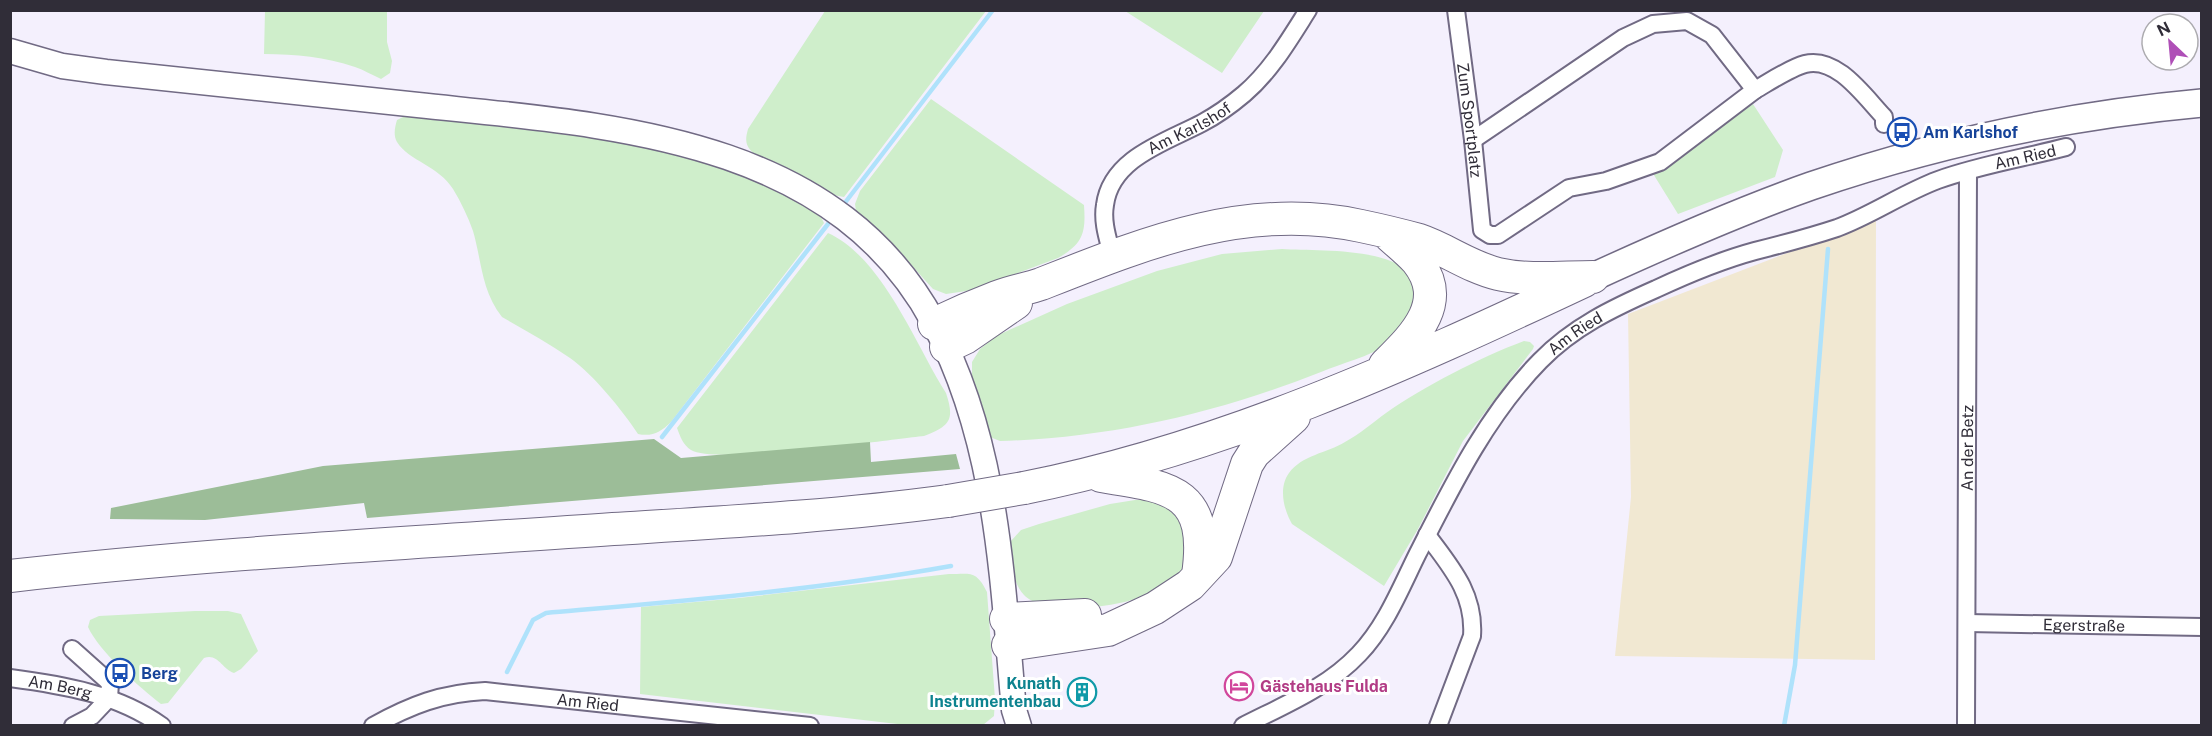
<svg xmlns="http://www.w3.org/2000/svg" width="2212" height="736" font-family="'Public Sans',sans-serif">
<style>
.industrial{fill:#f1e8d2}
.green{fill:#cfeecb}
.forest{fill:#9cbd98}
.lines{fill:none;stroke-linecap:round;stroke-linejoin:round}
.stream{stroke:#afe2fb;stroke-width:4.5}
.street-casing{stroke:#716a84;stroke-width:20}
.secondary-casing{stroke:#716a84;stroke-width:27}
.primary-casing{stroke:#716a84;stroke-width:30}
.highway-casing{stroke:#716a84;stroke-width:34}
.street{stroke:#fff;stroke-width:16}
.secondary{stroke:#fff;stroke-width:24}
.primary{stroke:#fff;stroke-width:27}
.highway{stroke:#fff;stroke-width:32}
.highway-bridge-casing{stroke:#716a84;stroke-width:34;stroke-linecap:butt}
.highway-bridge{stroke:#fff;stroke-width:32}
.labels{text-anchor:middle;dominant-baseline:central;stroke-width:6;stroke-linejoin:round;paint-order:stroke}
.street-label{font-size:16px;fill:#302d38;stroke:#fff}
.transit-label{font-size:16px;font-weight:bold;fill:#164399;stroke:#fff;text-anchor:start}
.culture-label{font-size:16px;font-weight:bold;fill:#0d838f;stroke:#fff;text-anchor:end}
.hotel-label{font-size:16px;font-weight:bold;fill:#b23c85;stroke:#fff;text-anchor:start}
</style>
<rect width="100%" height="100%" fill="#f4f0fd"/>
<!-- industrial -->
<path class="industrial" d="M1876 219 1875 660 1615 656 1631 497 1628 314Z"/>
<!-- green -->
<path class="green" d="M265 11H387V42L392 61 390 73 381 79C372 75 364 70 355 67 325 57 296 54 264 54Z
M825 11H986L844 197 833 195 754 154C745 145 745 140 748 129Z
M1125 11H1264L1222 73Z
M931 99 1084 205C1086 233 1083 244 1058 258L973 290 946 294 933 289 894 246 856 211 855 204 860 191Z
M1753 104 1783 150 1775 177 1678 214 1652 172Z
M407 115 632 139 764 181 820 215 824 223 671 422C661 432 652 437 638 434 623 411 593 374 570 358 548 343 525 330 502 317 481 290 482 262 473 231 468 217 461 202 453 189 439 166 409 161 397 142 393 135 395 127 397 120Z
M828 233C883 258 915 344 946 393 955 420 950 426 924 436 885 440 717 465 691 450 683 445 680 436 677 428Z
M1282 249C1314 251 1393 247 1411 276 1416 283 1416 295 1418 303 1411 314 1398 337 1388 344 1369 357 1342 363 1321 372 1217 413 1111 438 1000 441L990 437 972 377V362L980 349 996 336 1067 304 1157 271 1222 254Z
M1524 341 1530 342 1534 346 1533 349 1463 441 1418 529 1384 586 1292 524C1284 510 1278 488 1289 473 1302 455 1327 453 1345 442 1360 434 1372 423 1386 413 1423 387 1481 357 1524 341Z
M1135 500H1155L1181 516C1182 526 1188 554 1186 562 1184 571 1175 577 1167 582 1161 586 1155 591 1148 594 1123 607 1045 617 1024 595 1011 581 1012 560 1010 542L1021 530 1039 524 1110 504Z
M949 574C971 574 976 570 987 592L995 699 994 716 983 725H906L640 694 641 607 739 598Z
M195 611H228L241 614 258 651 241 669 234 673C222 669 218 653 204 658L168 703 161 704C140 688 99 651 88 627L90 620 99 616Z"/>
<!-- forest -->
<path class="forest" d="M654 439 681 458 870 442 871 462 956 454 960 469 367 518 364 503 205 520 110 519 111 508 323 466Z"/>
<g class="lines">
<!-- stream -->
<path class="stream" d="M844 204 993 10
M662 437 828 224
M507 672 533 620 546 613C681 601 818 590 951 566
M1784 726 1795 665 1828 249"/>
<!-- street casing -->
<g class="street-casing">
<g id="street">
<path id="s1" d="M1456 10 1473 140 1482 230 1490 235H1498L1569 188 1606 181 1660 162 1755 90"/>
<path d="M1473 140 1623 38 1653 24 1687 21 1712 35 1755 90C1769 82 1790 68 1805 64 1837 56 1864 96 1884 117V124"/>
<path id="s2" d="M1112 255C1108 239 1102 222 1105 205 1111 158 1166 142 1202 123 1217 115 1231 105 1244 94 1271 71 1289 40 1308 10"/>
<path d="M1427 535C1451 567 1475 594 1472 636L1438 726"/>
<path id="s3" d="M1967 623 2202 627"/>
<path d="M72 649 110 683 109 698 92 716 73 726"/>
<path id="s4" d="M10 678C63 685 118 694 162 726"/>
<path id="s5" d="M373 726C411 705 442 693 485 691L810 726"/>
<path id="s6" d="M1243 726C1284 705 1327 688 1359 654 1386 626 1401 587 1418 553 1452 486 1487 415 1540 361 1573 327 1613 308 1656 289 1688 274 1722 260 1755 251 1783 244 1810 237 1837 228 1872 215 1903 193 1938 180 1979 165 2024 158 2066 147"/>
<path id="s7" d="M1966 726 1968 172"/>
</g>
</g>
<!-- secondary casing -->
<g class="secondary-casing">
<path id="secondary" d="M10 51 62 66 106 72C210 83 314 94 418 105 605 125 833 135 934 323 998 443 1002 579 1014 710L1019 726"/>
</g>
<!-- primary casing -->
<g class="primary-casing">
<path id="primary" d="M1593 277C1665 244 1737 212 1811 186 1937 143 2069 115 2202 103"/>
</g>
<!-- highway casing -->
<g class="highway-casing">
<path id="highway" d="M934 324C955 314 976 305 997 297 1011 291 1027 289 1041 284 1145 243 1247 201 1361 226 1380 230 1401 235 1419 240 1446 249 1469 267 1498 274 1529 281 1562 277 1593 277
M946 347 965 338 1016 303
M1385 365C1413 337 1450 303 1417 261 1409 252 1399 244 1390 236
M1101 476C1171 487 1210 490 1198 575
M1024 488C1221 449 1403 366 1584 281
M10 576C211 553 412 543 613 529 725 522 837 516 948 501
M1006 619 1085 615
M1008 645 1108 630 1155 608 1190 585 1216 557 1247 464 1254 453 1294 417"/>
</g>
<!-- street -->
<use href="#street" class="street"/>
<!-- secondary -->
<use href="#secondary" class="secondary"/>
<!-- primary -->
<use href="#primary" class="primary"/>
<!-- highway -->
<use href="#highway" class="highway"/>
<!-- highway-bridge casing -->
<g class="highway-bridge-casing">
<path id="highway-bridge" d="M948 501 1024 488"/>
</g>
<!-- highway-bridge -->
<use href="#highway-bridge" class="highway-bridge"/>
</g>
<!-- icons -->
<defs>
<g id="bus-ring" transform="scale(1.5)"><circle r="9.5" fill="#fff" stroke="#1a4fb4" stroke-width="1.5"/><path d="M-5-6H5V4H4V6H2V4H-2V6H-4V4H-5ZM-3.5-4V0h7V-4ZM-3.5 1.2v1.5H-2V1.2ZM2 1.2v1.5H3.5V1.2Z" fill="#1a4fb4"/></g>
<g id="hotel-ring" transform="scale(1.5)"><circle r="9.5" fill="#fff" stroke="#d1479c" stroke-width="1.5"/><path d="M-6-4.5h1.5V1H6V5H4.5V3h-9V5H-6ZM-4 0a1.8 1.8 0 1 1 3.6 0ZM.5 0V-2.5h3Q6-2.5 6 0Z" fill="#d1479c"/></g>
<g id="building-ring" transform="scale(1.5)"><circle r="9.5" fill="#fff" stroke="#0f9aa8" stroke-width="1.5"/><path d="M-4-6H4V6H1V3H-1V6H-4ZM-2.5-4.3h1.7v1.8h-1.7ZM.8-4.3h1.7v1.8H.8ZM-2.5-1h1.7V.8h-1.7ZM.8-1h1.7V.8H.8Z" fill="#0f9aa8"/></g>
</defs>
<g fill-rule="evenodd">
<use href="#bus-ring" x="1902" y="132"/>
<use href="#bus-ring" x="120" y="673"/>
<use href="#hotel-ring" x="1239" y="686"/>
<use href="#building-ring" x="1082" y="692"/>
</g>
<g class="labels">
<!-- street labels -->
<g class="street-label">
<text stroke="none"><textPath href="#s1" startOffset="111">Zum Sportplatz</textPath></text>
<text stroke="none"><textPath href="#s2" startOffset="170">Am Karlshof</textPath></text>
<text stroke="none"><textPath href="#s6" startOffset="1014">Am Ried</textPath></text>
<text stroke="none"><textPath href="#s6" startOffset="528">Am Ried</textPath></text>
<text stroke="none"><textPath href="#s7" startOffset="278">An der Betz</textPath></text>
<text stroke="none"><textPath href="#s3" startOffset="117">Egerstraße</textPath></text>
<text stroke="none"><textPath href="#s4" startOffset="51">Am Berg</textPath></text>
<text stroke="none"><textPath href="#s5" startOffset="222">Am Ried</textPath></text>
</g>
<!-- transit labels -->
<g class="transit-label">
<text x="1923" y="132">Am Karlshof</text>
<text x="141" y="673">Berg</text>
</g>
<!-- culture labels -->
<g class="culture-label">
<text x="1061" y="683">Kunath<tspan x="1061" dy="18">Instrumentenbau</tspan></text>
</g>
<!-- hotel labels -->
<g class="hotel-label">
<text x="1260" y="686">Gästehaus Fulda</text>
</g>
</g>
<!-- border -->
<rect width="2212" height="736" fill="none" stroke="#302d38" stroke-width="24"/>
<!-- north arrow -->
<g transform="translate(2170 42) rotate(334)"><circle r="28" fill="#ffffff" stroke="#acabaf" stroke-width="1.5"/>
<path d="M0-4.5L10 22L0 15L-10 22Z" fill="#af4fb7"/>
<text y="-9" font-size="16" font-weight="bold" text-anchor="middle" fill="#302d38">N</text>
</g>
</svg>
